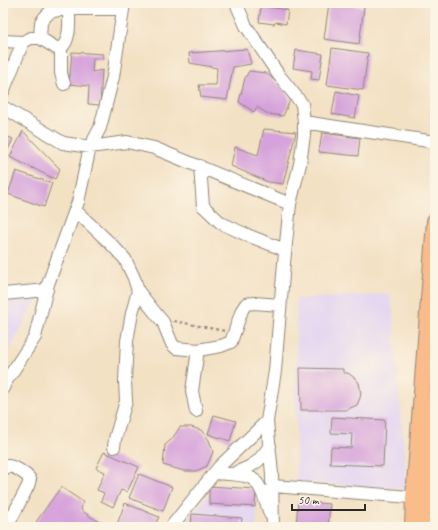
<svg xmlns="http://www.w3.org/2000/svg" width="438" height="530" font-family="Caveat,sans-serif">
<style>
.built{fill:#e3d3f2}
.building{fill:#d6a2db}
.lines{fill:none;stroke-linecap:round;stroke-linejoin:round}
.minor-casing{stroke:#8f8678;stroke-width:14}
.major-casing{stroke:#8f8678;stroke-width:18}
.path{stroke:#8f8678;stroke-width:2;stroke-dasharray:3 3;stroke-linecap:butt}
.minor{stroke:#fff;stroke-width:12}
.major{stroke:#fabc8b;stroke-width:16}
</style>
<rect width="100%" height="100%" fill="#fcf5e5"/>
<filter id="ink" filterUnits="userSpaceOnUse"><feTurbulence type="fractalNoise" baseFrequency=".025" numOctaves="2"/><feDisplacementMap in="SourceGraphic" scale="8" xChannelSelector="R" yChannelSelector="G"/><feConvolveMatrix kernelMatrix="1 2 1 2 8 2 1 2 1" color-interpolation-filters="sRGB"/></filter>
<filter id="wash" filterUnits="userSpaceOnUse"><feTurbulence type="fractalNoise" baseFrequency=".012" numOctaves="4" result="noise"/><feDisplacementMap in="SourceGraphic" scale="16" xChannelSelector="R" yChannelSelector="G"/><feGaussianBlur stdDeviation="0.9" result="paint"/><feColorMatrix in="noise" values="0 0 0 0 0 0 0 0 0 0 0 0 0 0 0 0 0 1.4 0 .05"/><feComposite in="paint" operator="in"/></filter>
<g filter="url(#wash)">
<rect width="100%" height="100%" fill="#f3e1c4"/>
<!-- built -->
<path class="built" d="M391 294 407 489 296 482V299Z
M39 296 3 362V304Z
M219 483 257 493 256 527H184L190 516Z"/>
<g id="blocks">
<!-- building -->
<path class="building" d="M329 3H337L364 7 359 44 324 39Z
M261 6 288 10 286 24 276 22 274 24 259 22Z
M332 48 368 53 363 90 327 85Z
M247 49 251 64 233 67 227 100 201 97 199 85H216L217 68 190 63 189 53Z
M296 50 323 54 319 80 311 79 312 71 293 68Z
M72 52 103 54V59L93 58 92 72 102 70 100 105 88 104 89 86 69 84Z
M249 71 266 73 284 89 290 100 283 116 268 114 257 107 254 112 239 102 245 78Z
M336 91 359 96 355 118 332 114Z
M264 129 296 132 283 184 268 182 231 166 235 147 258 155Z
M23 131 60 169 55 179 10 157Z
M322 133 360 138 358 156 319 152Z
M3 135 13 139 5 156 3 155Z
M16 171 52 183 44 207 8 194Z
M300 368 343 369V373H348L356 379 359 383 361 393 360 398 357 405 346 410H301Z
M214 415 236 421 230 441 208 434Z
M332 417 385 420 383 466 330 464 331 447 351 448 352 434 331 433Z
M180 427H191L201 430 209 440 213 452 207 466 196 471H184L163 465 165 445 172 439Z
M104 452 139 467 127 492 121 490 113 507 101 501 104 493 97 490 105 472 96 468Z
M139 474 172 487 163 511 129 498Z
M209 486 256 489 255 507 209 504Z
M61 487 83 502 81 510 106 527H43L36 522Z
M298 501 330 504 328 527H296Z
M125 503 159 517 154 527H116Z
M192 514 242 518 241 527H191Z"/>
</g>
</g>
<g filter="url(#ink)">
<use href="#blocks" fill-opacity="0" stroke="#8f8678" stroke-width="1"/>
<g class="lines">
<!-- minor casing -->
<g class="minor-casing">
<path id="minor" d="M236 3 246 26 278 74 302 104 304 122V135L300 164 290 204 284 263 275 371 267 421 272 474 273 527
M3 41 23 42 31 38H40
M61 48C71 40 69 21 69 9
M64 84 61 73V48H56L40 38 41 22 45 17 50 12 64 9H123
M3 92 23 42
M3 107 63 143 90 147 127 142 154 148 290 204
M304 122 435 142
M200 166 203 206 221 223 247 235 285 250
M75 210 112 245 125 259 134 278 138 291 132 313 127 341 125 381 126 401 115 439 114 447
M138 291 157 315 163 322 172 344 176 348 198 350
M3 294 47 290
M3 388 5 383 35 337 48 284 78 202 90 147 100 128 113 77 124 3
M196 411 192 391 198 350 221 346 231 342 242 310 246 304 254 303 280 305
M3 470 6 466C13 465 25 473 30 479L28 486 10 521 8 523H3
M215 473C224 474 248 474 254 480 261 485 267 505 270 514
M233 474 249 467 258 461 270 446
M273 486 435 499
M171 527 219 467 267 421"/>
</g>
<!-- major casing -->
<g class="major-casing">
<path id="major" d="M413 527 414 498 435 221
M427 527 426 499 432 405"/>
</g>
<!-- path -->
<path class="path" d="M174 321 225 331"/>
<!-- minor -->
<use href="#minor" class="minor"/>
<!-- major -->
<use href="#major" class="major"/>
</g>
</g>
<!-- margin -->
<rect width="438" height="530" fill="none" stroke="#fcf5e5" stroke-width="16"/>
<!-- scale -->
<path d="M292 504v6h73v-6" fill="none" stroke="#2b2b2b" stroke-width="2"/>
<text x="298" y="504" font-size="12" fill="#2b2b2b" stroke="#fcf5e5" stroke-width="3" paint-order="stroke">50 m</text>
</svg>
